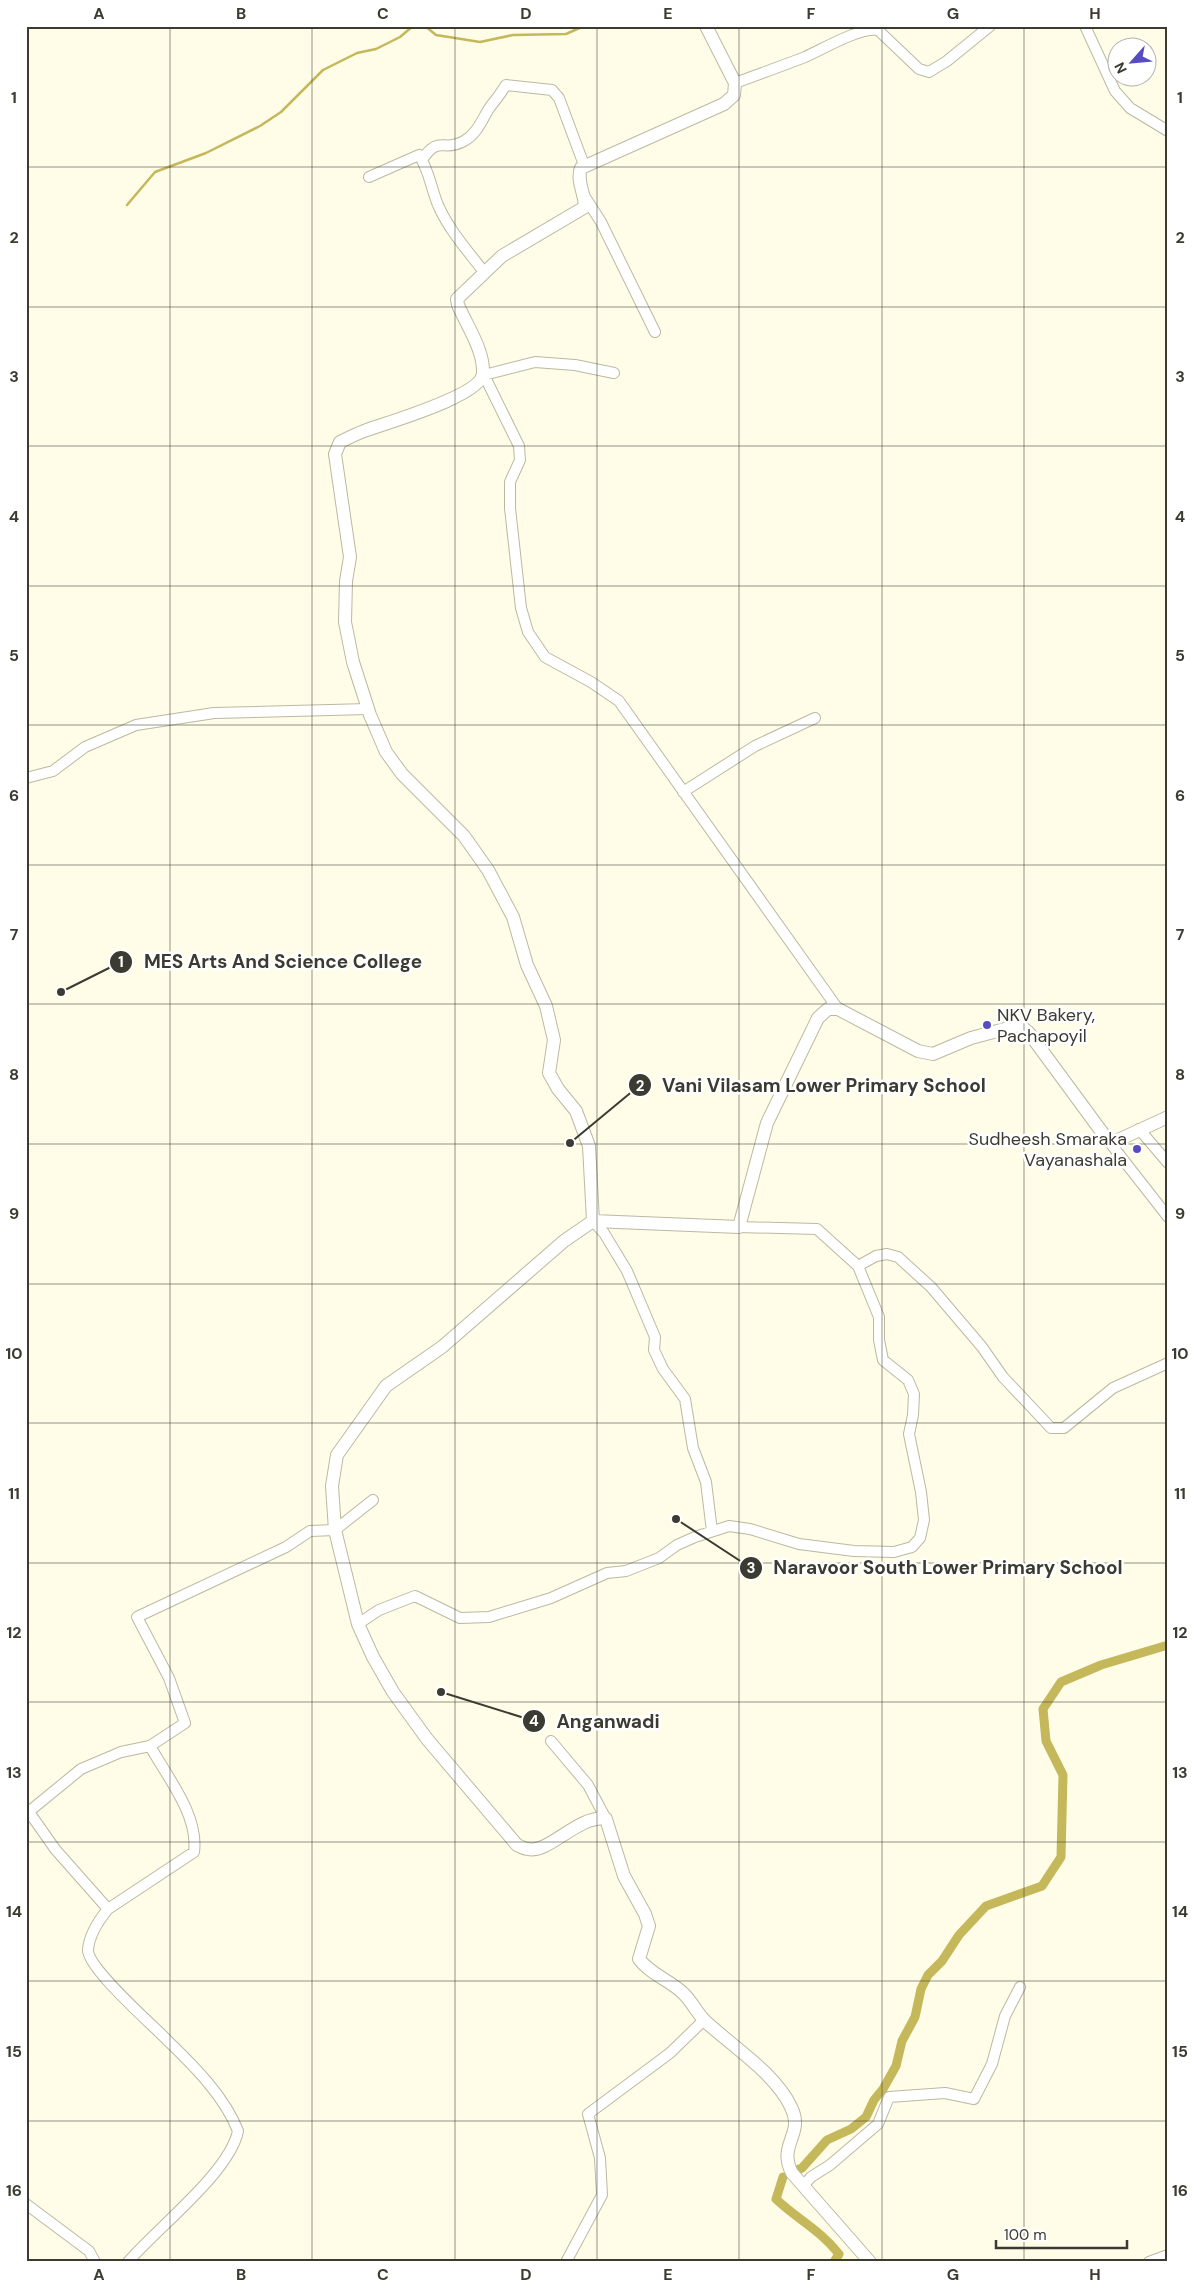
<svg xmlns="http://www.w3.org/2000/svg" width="1194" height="2288" font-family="'DM Sans',sans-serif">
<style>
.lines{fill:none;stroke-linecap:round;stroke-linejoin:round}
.stream{stroke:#c5b85a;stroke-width:2.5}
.canal{stroke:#c5b85a;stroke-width:9}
.minor-casing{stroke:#bcb9a1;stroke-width:12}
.tertiary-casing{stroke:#bcb9a1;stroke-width:14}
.minor{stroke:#fff;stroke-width:10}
.tertiary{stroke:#fff;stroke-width:12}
.grid{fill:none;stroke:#3c3b31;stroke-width:1;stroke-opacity:0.55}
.poi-dot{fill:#564dc4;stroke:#fff;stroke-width:2}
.labels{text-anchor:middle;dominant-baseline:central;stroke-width:5;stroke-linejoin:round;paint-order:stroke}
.poi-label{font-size:18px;fill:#3c3b31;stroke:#fff;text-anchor:start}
.leader{fill:none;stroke:#3c3b31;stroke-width:2}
.callout-dot{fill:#3c3b31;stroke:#fff;stroke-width:2}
.mark-label{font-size:15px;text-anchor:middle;font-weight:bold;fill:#fff}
.callout-label{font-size:19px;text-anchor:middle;font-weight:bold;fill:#3c3b31;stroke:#fff;stroke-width:5;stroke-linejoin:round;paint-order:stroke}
.neatline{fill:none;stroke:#3c3b31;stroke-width:2}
.grid-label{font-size:16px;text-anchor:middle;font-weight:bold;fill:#3c3b31}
</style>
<rect width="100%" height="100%" fill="#fffce8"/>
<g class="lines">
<!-- stream -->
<path class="stream" d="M425 26 436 35 480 42 513 35 566 34 584 26
M127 205 155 172 206 153 260 126 281 112 323 70 357 53 376 49 400 37 413 26"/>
<!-- canal -->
<path class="canal" d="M797 2170 802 2168 827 2140 851 2129 866 2117 874 2100 883 2089 896 2066 902 2041 915 2017 921 1989 928 1975 942 1961 959 1935 986 1906 1042 1886 1061 1857 1063 1775 1046 1741 1043 1709 1061 1682 1101 1665 1168 1645
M783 2177 776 2199C797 2219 820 2230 839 2254L834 2262"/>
<!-- minor casing -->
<g class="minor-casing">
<path id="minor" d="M1085 26 1115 91 1130 108 1168 131
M735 83C759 74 782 66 805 57 823 49 860 27 878 30L919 69 929 72 947 61 990 26
M422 160C439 134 443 153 464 141 478 133 482 119 490 107 496 100 501 93 506 85L552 90 559 98 584 165
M369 177 419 155C429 170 431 188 438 205 449 230 467 250 484 272
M585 197 601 222 655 332
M614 373 575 365 535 362 484 375 519 446 520 460 510 482V508L521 608 528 632 545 657 591 682 619 701 838 1009
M26 778 53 771 85 747 136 725 214 713 368 709
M683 792 755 746 815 718
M1139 1129 1168 1163
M1107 1139 1168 1217
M593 1221 604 1233 627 1271 655 1337 654 1350 663 1369 685 1399 693 1448 706 1482 712 1531
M739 1227 817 1229 858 1266
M358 1624 379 1610 415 1596 460 1618 489 1617 551 1598 607 1573 626 1571 659 1558 677 1545 695 1537 729 1526 750 1529 799 1544 854 1551 894 1552 912 1547 920 1538 924 1520 921 1492 909 1434 913 1415 914 1394 908 1380 883 1360 879 1340V1317L858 1266 876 1256 887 1254 898 1257 931 1287 982 1347 1003 1377 1051 1428H1064L1113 1388 1168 1363
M551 1741 588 1785 606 1819
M29 1812 55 1849 108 1909
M26 1814 81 1769 121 1752 150 1746 185 1723 169 1678 137 1617 286 1547 310 1531 335 1530 373 1500
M803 2186 811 2177 830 2165 878 2124 889 2097 945 2093 974 2099 992 2064 1005 2016 1020 1987
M26 2204 89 2251 95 2262
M128 2262C157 2228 230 2172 238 2131 225 2097 194 2066 168 2041 154 2026 88 1969 88 1950 89 1936 99 1920 108 1909L194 1852C199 1815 167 1777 150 1746
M566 2262 602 2195 600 2158 588 2114 670 2053 704 2020
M1149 2262 1168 2255"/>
</g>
<!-- tertiary casing -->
<g class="tertiary-casing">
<path id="tertiary" d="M593 1221 589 1146 576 1111 558 1089 549 1073 554 1040 546 1006 527 965 513 917 488 870 464 836 402 774 386 752 370 715 353 662 345 622 346 581 350 557 335 454 340 442C348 438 356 434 364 431 385 423 482 396 483 373 484 350 467 326 458 305L457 299 502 256 585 207C585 194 576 180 581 168L724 104 734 95 735 83 706 26
M870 2262 792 2173C777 2144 805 2135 791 2107 775 2073 733 2047 705 2021 697 2013 692 2002 684 1994 670 1980 651 1975 639 1959L649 1926 645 1914 624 1876 606 1819C579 1814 549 1854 528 1849 524 1849 520 1846 517 1845L427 1739 393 1692 373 1657 358 1624 335 1530 332 1486 337 1455 386 1386 442 1347 564 1241 593 1221 739 1227 767 1123 818 1018 828 1009H838L918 1051 933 1054 971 1038 1020 1025 1029 1033 1107 1139 1116 1141 1168 1117"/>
</g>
<!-- minor -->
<use href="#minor" class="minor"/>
<!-- tertiary -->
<use href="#tertiary" class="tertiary"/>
</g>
<!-- grid -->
<path class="grid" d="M170 26V2262M312 26V2262M455 26V2262M597 26V2262M739 26V2262M882 26V2262M1024 26V2262M26 167H1168M26 307H1168M26 446H1168M26 586H1168M26 725H1168M26 865H1168M26 1004H1168M26 1144H1168M26 1284H1168M26 1423H1168M26 1563H1168M26 1702H1168M26 1842H1168M26 1981H1168M26 2121H1168"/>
<!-- markers -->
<g class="poi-dot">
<circle cx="987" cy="1025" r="5"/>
<circle cx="1137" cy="1149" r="5"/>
</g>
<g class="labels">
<!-- poi labels -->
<g class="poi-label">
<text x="997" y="1015">NKV Bakery,<tspan x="997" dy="21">Pachapoyil</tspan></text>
<text x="1127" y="1139" text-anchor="end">Sudheesh Smaraka<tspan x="1127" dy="21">Vayanashala</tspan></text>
</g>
</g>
<!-- callouts -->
<path class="leader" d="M61 992L121 962M570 1143L640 1085M676 1519L751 1568M441 1692L534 1721"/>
<g class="callout-dot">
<circle cx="61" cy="992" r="5"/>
<circle cx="570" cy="1143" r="5"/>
<circle cx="676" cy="1519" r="5"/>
<circle cx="441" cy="1692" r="5"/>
<circle cx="121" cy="962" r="12"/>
<circle cx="640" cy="1085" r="12"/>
<circle cx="751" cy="1568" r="12"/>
<circle cx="534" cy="1721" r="12"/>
</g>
<g class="mark-label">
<text x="121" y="967">1</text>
<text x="640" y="1091">2</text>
<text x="751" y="1573">3</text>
<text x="534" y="1726">4</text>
</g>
<g class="callout-label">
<text x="283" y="968">MES Arts And Science College</text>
<text x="824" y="1092">Vani Vilasam Lower Primary School</text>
<text x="948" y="1574">Naravoor South Lower Primary School</text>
<text x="608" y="1728">Anganwadi</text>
</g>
<!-- border -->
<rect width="1194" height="2288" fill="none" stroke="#ffffff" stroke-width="55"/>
<!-- north arrow -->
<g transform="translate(1132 62) rotate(243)"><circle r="24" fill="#ffffff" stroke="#b1b1ad"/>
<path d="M0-4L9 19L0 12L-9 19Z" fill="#564dc4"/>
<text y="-8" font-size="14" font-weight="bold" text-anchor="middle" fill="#3c3b31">N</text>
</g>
<!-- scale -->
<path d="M996 2240v8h131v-8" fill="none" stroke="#3c3b31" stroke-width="2.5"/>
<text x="1004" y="2240" font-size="15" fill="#3c3b31" stroke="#ffffff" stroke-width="4" paint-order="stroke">100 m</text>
<rect x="28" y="28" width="1138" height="2232" class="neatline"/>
<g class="grid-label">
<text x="99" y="19">A</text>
<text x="241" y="19">B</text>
<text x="383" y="19">C</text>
<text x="526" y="19">D</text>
<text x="668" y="19">E</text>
<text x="811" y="19">F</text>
<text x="953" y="19">G</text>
<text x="1095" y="19">H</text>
<text x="14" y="103">1</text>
<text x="1180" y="103">1</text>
<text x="14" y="243">2</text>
<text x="1180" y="243">2</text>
<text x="14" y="382">3</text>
<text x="1180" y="382">3</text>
<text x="14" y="522">4</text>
<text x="1180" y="522">4</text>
<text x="14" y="661">5</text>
<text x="1180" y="661">5</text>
<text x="14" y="801">6</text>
<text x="1180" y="801">6</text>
<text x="14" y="940">7</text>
<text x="1180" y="940">7</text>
<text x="14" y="1080">8</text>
<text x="1180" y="1080">8</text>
<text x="14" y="1219">9</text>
<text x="1180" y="1219">9</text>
<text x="14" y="1359">10</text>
<text x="1180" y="1359">10</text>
<text x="14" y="1499">11</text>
<text x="1180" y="1499">11</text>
<text x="14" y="1638">12</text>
<text x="1180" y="1638">12</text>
<text x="14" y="1778">13</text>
<text x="1180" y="1778">13</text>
<text x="14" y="1917">14</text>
<text x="1180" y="1917">14</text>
<text x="14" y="2057">15</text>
<text x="1180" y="2057">15</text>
<text x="14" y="2196">16</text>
<text x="1180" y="2196">16</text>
<text x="99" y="2280">A</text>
<text x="241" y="2280">B</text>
<text x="383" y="2280">C</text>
<text x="526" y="2280">D</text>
<text x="668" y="2280">E</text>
<text x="811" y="2280">F</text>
<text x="953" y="2280">G</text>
<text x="1095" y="2280">H</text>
</g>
</svg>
